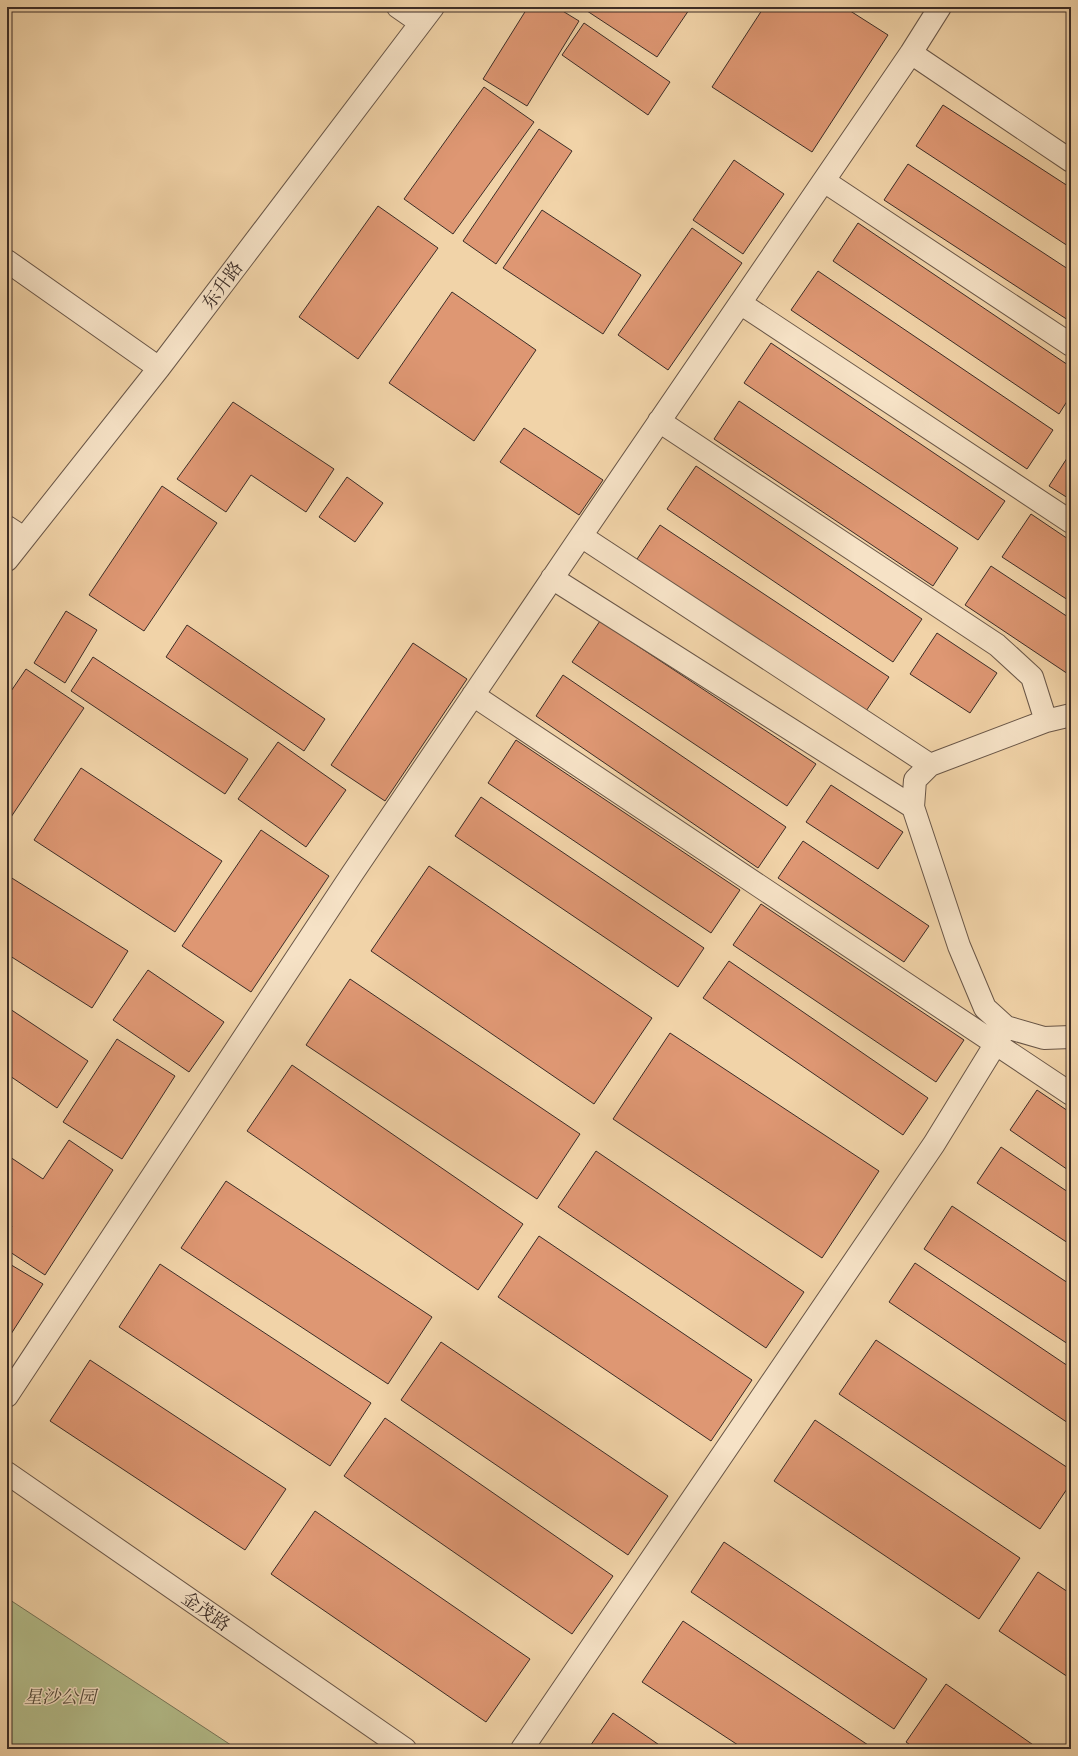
<svg xmlns="http://www.w3.org/2000/svg" width="1078" height="1756" font-family="'EB Garamond','Noto Serif SC',serif">
<style>
.green{fill:#b4be8c;stroke:#78765a}
.building{fill:#de9773;stroke:#3c2d27}
.lines{fill:none;stroke-linecap:round;stroke-linejoin:round}
.minor-casing{stroke:#695647;stroke-width:24}
.minor{stroke:#f6e2c6;stroke-width:22}
.labels{text-anchor:middle;dominant-baseline:central;stroke-width:3;stroke-linejoin:round;paint-order:stroke}
.street-label{font-size:18px;fill:#3c2d27;stroke:#f6e2c6}
.park-label{font-size:18px;font-style:italic;fill:#544a3b;stroke:#f6e2c6}
</style>
<rect width="100%" height="100%" fill="#f1d3a8"/>
<filter id="stains"><feTurbulence type="fractalNoise" baseFrequency=".005" numOctaves="4"/><feColorMatrix values="0 0 0 0 .2 0 0 0 0 .09 0 0 0 0 .02 0 0 0 .5 -.17"/></filter>
<radialGradient id="worn" r=".72"><stop offset=".6" stop-color="#630" stop-opacity="0"/><stop offset="1" stop-color="#630" stop-opacity=".3"/></radialGradient>
<!-- green -->
<path class="green" d="M7 1598 237 1749H7Z"/>
<!-- building -->
<path class="building" d="M528 7H556L579 21 527 106 483 79Z
M581 7H691L657 57Z
M764 7H844L888 35 812 152 712 87Z
M584 23 670 82 648 115 562 55Z
M484 87 534 122 453 234 404 199Z
M943 105 1071 188V248L916 146Z
M539 129 572 151 496 264 463 241Z
M734 160 784 194 743 254 693 220Z
M908 164 1071 271V322L884 200Z
M378 206 438 248 358 359 299 317Z
M542 210 641 275 603 334 503 268Z
M858 223 1071 367V395L1059 414 833 261Z
M692 228 742 263 668 370 618 335Z
M818 271 1053 430 1027 469 791 310Z
M452 292 536 350 474 441 389 383Z
M771 343 1005 501 978 540 744 383Z
M739 401 958 548 933 586 714 439Z
M233 402 334 469 306 512 251 475 226 512 177 479Z
M524 428 603 480 579 515 500 462Z
M1071 452V500L1049 486Z
M696 466 922 619 893 662 667 509Z
M347 477 383 503 355 542 319 517Z
M162 486 217 523 144 631 89 595Z
M1031 514 1071 541V602L1002 557Z
M660 525 889 677 862 717 633 565Z
M991 566 1071 619V676L965 605Z
M66 611 97 630 65 683 34 663Z
M600 621 816 764 787 806 572 662Z
M187 625 325 719 304 751 166 657Z
M937 633 997 673 970 713 910 674Z
M413 643 467 679 385 801 331 765Z
M93 657 248 759 225 794 71 691Z
M26 669 84 708 7 823V697Z
M563 675 786 827 758 868 536 716Z
M516 740 740 890 711 933 488 783Z
M278 742 346 790 306 847 238 799Z
M81 768 222 861 175 932 34 840Z
M831 785 903 832 878 869 806 822Z
M481 797 704 948 678 987 455 836Z
M261 830 329 876 251 992 182 946Z
M803 841 929 926 904 962 778 878Z
M429 866 652 1018 594 1104 371 951Z
M7 875 128 951 92 1008 7 954Z
M761 904 964 1040 936 1082 733 945Z
M729 961 928 1098 903 1135 703 998Z
M148 970 224 1022 189 1072 113 1020Z
M350 979 580 1134 537 1199 306 1045Z
M7 1007 88 1061 57 1108 7 1074Z
M670 1033 879 1171 822 1258 613 1119Z
M117 1039 175 1076 122 1159 63 1122Z
M292 1065 523 1224 478 1290 247 1131Z
M1037 1090 1071 1113V1172L1010 1130Z
M69 1140 113 1170 45 1275 7 1250V1234L12 1226 7 1222V1155L43 1179Z
M1001 1147 1071 1194V1245L977 1183Z
M596 1151 804 1292 766 1348 558 1207Z
M226 1181 432 1317 388 1384 181 1248Z
M952 1206 1071 1285V1346L924 1249Z
M539 1236 752 1380 711 1441 498 1297Z
M8 1263 43 1284 11 1334H7Z
M915 1263 1071 1368V1425L889 1302Z
M160 1264 371 1403 330 1466 119 1327Z
M876 1340 1071 1470V1483L1040 1529 839 1394Z
M441 1342 668 1496 628 1555 401 1400Z
M90 1360 286 1489 245 1550 50 1421Z
M385 1418 613 1576 572 1634 344 1476Z
M815 1420 1020 1558 979 1619 774 1481Z
M315 1511 530 1659 486 1722 271 1574Z
M724 1542 927 1679 894 1729 691 1592Z
M1038 1572 1071 1594V1679L999 1631Z
M683 1621 874 1749H744L642 1682Z
M946 1684 1039 1749H916L906 1742Z
M613 1713 665 1749H588Z"/>
<g class="lines">
<!-- minor casing -->
<g class="minor-casing">
<path id="minor" d="M398 7 421 23
M911 53 1071 161
M824 181 1071 345
M7 261 159 368
M740 303 1071 522
M659 421 997 645 1032 677 1046 721
M7 527 24 538
M581 536 930 765
M7 560 159 368 433 7
M552 578 913 807
M473 695 1071 1094
M1071 715 1046 721 930 765 915 780 913 807 959 946 985 1008 1006 1027 1044 1038 1071 1037
M7 1396 352 874 581 536 911 53 940 7
M7 1473 405 1749
M522 1749 934 1144 1006 1027"/>
</g>
<!-- minor -->
<use href="#minor" class="minor"/>
</g>
<g class="labels">
<!-- street labels -->
<g class="street-label">
<text transform="translate(222 285) rotate(-53)">东升路</text>
<text transform="translate(206 1611) rotate(35)">金茂路</text>
</g>
<!-- park labels -->
<g class="park-label">
<text x="60" y="1696">星沙公园</text>
</g>
</g>
<!-- margin -->
<rect width="1078" height="1756" fill="none" stroke="#f1d3a8" stroke-width="24"/>
<rect x="8" y="8" width="1062" height="1740" fill="none" stroke="#3c2d27" stroke-width="2"/>
<rect x="12" y="12" width="1054" height="1732" fill="none" stroke="#3c2d27"/>
<rect width="100%" height="100%" filter="url(#stains)"/>
<rect width="100%" height="100%" fill="url(#worn)"/>
</svg>
